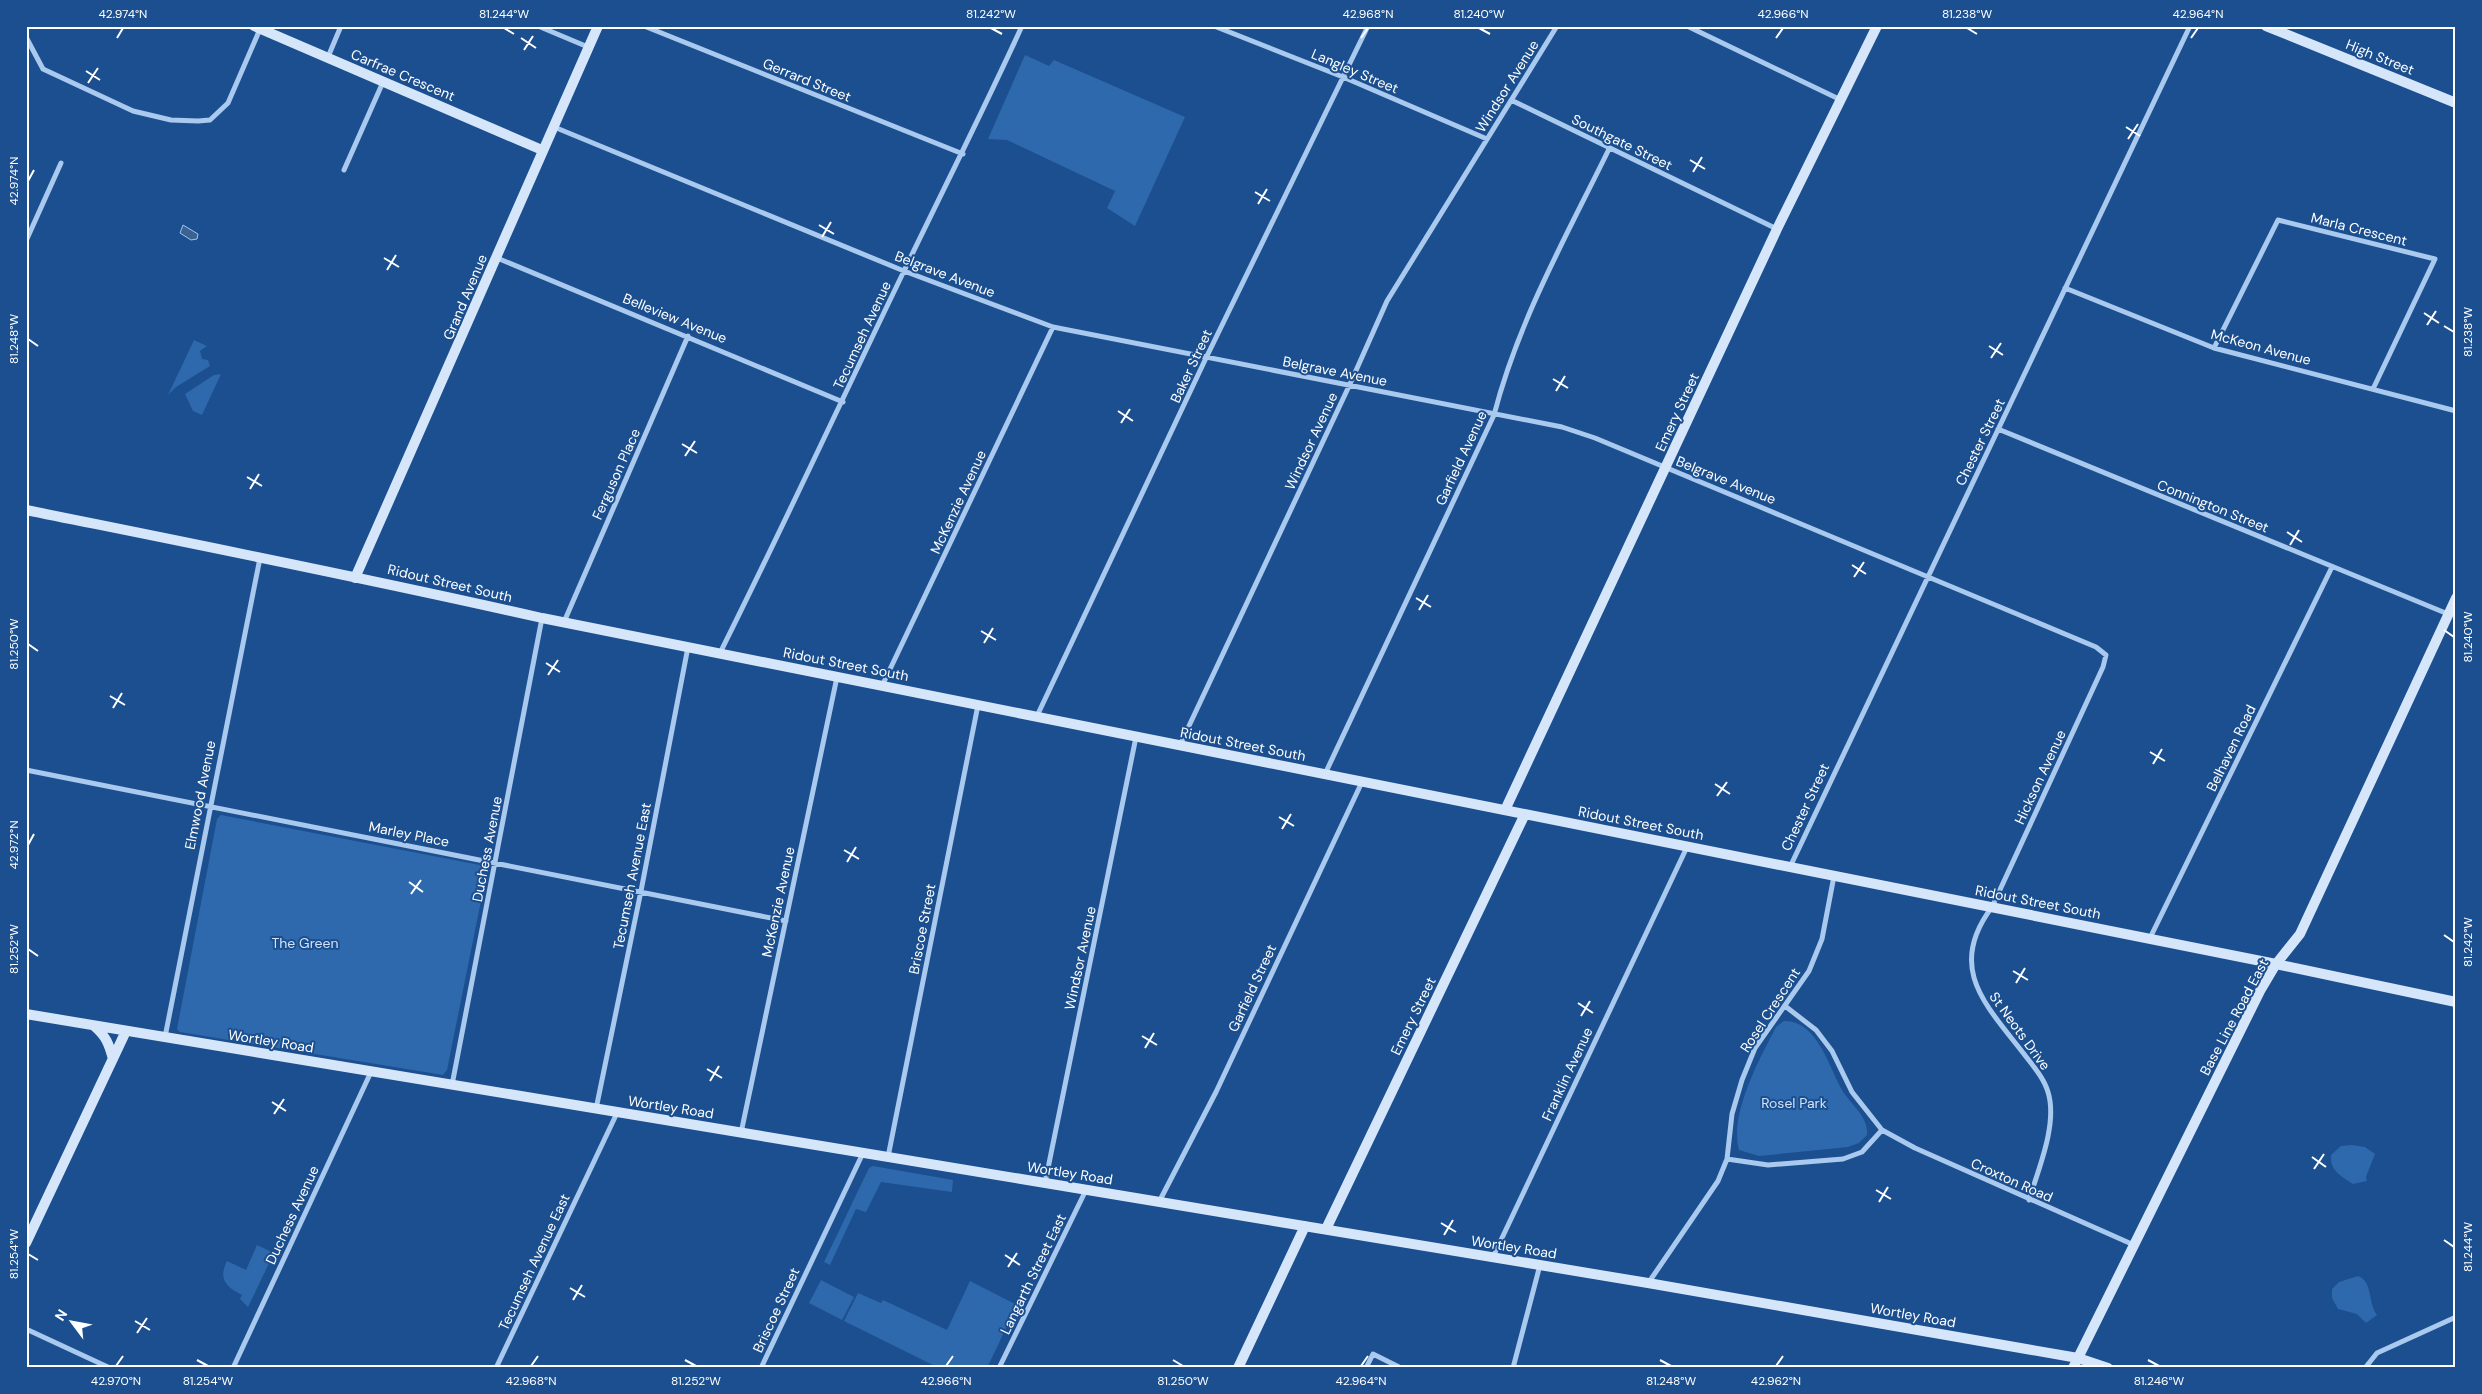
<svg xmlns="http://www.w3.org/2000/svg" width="2482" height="1394" font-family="'DM Sans',sans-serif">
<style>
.green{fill:#2e69ad}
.water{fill:#3c6290;stroke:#9cc4f0}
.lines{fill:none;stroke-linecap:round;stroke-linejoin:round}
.street{stroke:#a9c9ee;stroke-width:5}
.secondary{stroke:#d6e6fa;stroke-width:10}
.ticks{fill:none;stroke:#fff;stroke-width:2}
.labels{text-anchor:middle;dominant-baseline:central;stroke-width:4;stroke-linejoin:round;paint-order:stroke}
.street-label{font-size:14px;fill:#fff;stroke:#1b4f8f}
.park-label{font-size:14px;fill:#cfe3fa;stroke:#1b4f8f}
.neatline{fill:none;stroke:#fff;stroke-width:2}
.ticks-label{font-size:12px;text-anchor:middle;fill:#fff}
</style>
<rect width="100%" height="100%" fill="#1b4f8f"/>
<!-- green -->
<path class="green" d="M1025 55 1049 66 1054 60 1185 117 1135 226 1107 208 1115 191 1007 140 988 139Z
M194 340 207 346 200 351 202 359 208 360 210 366 176 387 168 395Z
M221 374 202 415 193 411 185 394 214 375Z
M221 815 485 866 487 871 447 1070 443 1075 180 1032 177 1029 217 819Z
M1784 1021C1817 1020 1829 1067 1842 1090 1851 1105 1869 1117 1867 1135L1859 1143 1848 1147 1759 1156 1739 1150C1729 1114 1760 1058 1776 1027Z
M2352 1145 2365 1147 2375 1154 2366 1177 2367 1181 2353 1184C2340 1175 2330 1171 2331 1155L2341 1146Z
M873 1166 953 1180 952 1192 881 1182 866 1212 856 1209 830 1265 824 1262 869 1168Z
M257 1245 274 1253 248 1307 240 1299 242 1295C226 1287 218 1279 227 1261L246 1270Z
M2358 1276C2373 1281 2368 1304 2377 1315L2366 1323 2357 1314 2338 1309 2332 1298V1289L2339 1282Z
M821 1280 854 1297 842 1320 809 1303Z
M970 1281 1017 1305 987 1368H939L844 1321 858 1293 881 1303 883 1300 947 1330Z"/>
<!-- water -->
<path class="water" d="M183 225 198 234 197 239 191 240 180 233Z"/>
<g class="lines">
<!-- street -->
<path class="street" d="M538 26 588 47
M644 26 963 154
M1214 26 1343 77 1487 139
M1687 26 1841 100
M26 37 43 69 133 111 171 120 198 121 210 120 228 103 260 29
M328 57 341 26
M1511 100 1777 229
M554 127 904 271 1053 327 1562 427 1595 438 2096 647 2106 655 2103 667 1992 907C1946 968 1986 1005 2024 1054 2033 1066 2044 1078 2048 1092 2058 1124 2038 1170 2029 1200
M344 170 383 82
M26 241 61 163
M497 258 843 402
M2065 288 2214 348 2456 411
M2214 348 2278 220 2435 259 2373 389
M1998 429 2448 614
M564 622 688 336
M720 653C783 527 842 399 904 271 943 190 984 109 1022 26
M882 686 1053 327
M1037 716 1206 358 1368 26
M1180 745 1350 384 1387 301 1557 26
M26 770 786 921
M1325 774 1494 415C1518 321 1567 235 1609 149
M1790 867 2190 26
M2150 938 2332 567
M1785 1006 1816 1030 1832 1051 1852 1092 1882 1130 1915 1148 2134 1245
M165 1037 260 558
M452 1085 542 618
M596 1109 641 891 688 647
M741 1133 837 677
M888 1157 978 705
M1727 1159 1768 1165 1843 1159 1862 1152 1882 1130
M1045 1183 1136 737
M1159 1202 1216 1092 1362 782
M1493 1257 1687 847
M1649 1282 1718 1181 1727 1159 1732 1114 1742 1080 1755 1048 1809 971 1822 939 1834 876
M26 1329 110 1368
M233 1368 371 1072
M496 1368 617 1113
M761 1368 863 1153
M999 1368 1086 1190
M1366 1368 1373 1354 1401 1368
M1513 1368 1540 1265
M2365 1368 2377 1353 2456 1317"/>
<!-- secondary -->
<path class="secondary" d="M254 26 542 150
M2266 26 2456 103
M26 510C199 545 371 579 542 618L2276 964 2456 1002
M355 578 598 26
M1505 810 1777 229 1877 26
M26 1014 1648 1283 2078 1358 2108 1368
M94 1026C106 1036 109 1044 113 1059
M1326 1229 1525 814
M26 1243 126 1031
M1238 1368 1305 1226
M2073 1368 2260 991 2276 964 2300 934 2456 598"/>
</g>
<!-- ticks -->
<path class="ticks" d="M504 28 514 34M991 28 1002 34M1479 28 1490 34M1967 28 1977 34M117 38 123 28M521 38 536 48M1361 38 1368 28M1776 38 1783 28M2191 38 2198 28M524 50 533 36M86 71 100 80M88 83 98 68M2126 127 2140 136M2128 139 2138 124M1690 160 1705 169M1693 172 1702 157M28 181 34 170M1255 192 1270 201M1258 204 1267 189M819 225 834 234M822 237 831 222M384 258 399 267M387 270 396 255M2424 313 2439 323M2427 325 2436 311M2444 326 2454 332M28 339 38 346M1989 346 2003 355M1991 358 2001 343M1553 379 1568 388M1556 391 1565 376M1118 411 1133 421M1121 423 1130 409M682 444 697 453M685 456 695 441M247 477 262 486M250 489 259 474M2287 532 2302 542M2290 545 2299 530M1852 565 1866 574M1854 577 1864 562M1416 598 1431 607M1419 610 1428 595M2444 630 2454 637M981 631 996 640M984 643 993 628M28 644 38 651M546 663 560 672M548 675 558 660M110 696 125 705M113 708 122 693M2150 752 2165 761M2153 764 2162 749M1715 784 1730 794M1717 796 1727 782M1279 817 1294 826M1282 829 1291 814M28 845 34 834M844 850 859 859M847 862 856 847M409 882 423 892M411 894 421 880M2444 935 2454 942M28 949 38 956M2013 971 2028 980M2016 983 2025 968M1578 1003 1593 1013M1581 1016 1590 1001M1142 1036 1157 1045M1145 1048 1154 1033M707 1069 722 1078M710 1081 719 1066M272 1102 286 1111M274 1114 284 1099M2312 1157 2326 1167M2314 1169 2324 1154M1876 1190 1891 1199M1879 1202 1888 1187M1441 1223 1456 1232M1444 1235 1453 1220M2444 1240 2454 1247M28 1254 38 1260M1005 1255 1020 1265M1008 1267 1017 1253M570 1288 585 1297M573 1300 582 1285M135 1321 150 1330M137 1333 147 1318M197 1360 208 1366M685 1360 696 1366M1173 1360 1183 1366M1660 1360 1671 1366M2148 1360 2159 1366M116 1366 123 1356M531 1366 538 1356M946 1366 953 1356M1361 1366 1368 1356M1776 1366 1783 1356"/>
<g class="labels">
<!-- street labels -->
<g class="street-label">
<text transform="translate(2380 57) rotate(22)">High Street</text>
<text transform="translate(1355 71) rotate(23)">Langley Street</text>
<text transform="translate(403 75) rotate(23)">Carfrae Crescent</text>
<text transform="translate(807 80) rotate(22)">Gerrard Street</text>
<text transform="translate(1507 86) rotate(-58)">Windsor Avenue</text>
<text transform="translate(1622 142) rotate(26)">Southgate Street</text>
<text transform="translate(2359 229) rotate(14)">Marla Crescent</text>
<text transform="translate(945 274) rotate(21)">Belgrave Avenue</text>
<text transform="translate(465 297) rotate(-67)">Grand Avenue</text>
<text transform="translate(675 318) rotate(22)">Belleview Avenue</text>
<text transform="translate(862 335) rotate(-65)">Tecumseh Avenue</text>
<text transform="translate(2261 347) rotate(15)">McKeon Avenue</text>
<text transform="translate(1191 366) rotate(-65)">Baker Street</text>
<text transform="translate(1335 371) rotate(11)">Belgrave Avenue</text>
<text transform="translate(1677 412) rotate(-65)">Emery Street</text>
<text transform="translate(1311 441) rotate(-65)">Windsor Avenue</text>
<text transform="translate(1980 442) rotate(-64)">Chester Street</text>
<text transform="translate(1461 458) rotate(-65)">Garfield Avenue</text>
<text transform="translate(616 474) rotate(-66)">Ferguson Place</text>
<text transform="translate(1726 480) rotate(22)">Belgrave Avenue</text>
<text transform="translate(958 502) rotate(-65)">McKenzie Avenue</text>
<text transform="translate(2213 506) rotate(22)">Connington Street</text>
<text transform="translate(450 583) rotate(13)">Ridout Street South</text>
<text transform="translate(846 664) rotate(11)">Ridout Street South</text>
<text transform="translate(1243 744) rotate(11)">Ridout Street South</text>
<text transform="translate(2231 748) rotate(-64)">Belhaven Road</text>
<text transform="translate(2040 777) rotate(-65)">Hickson Avenue</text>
<text transform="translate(200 795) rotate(-79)">Elmwood Avenue</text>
<text transform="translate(1805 807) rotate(-65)">Chester Street</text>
<text transform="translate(1641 823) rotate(11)">Ridout Street South</text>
<text transform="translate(409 834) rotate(11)">Marley Place</text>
<text transform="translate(487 849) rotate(-79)">Duchess Avenue</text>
<text transform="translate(632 876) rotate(-79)">Tecumseh Avenue East</text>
<text transform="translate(778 902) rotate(-78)">McKenzie Avenue</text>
<text transform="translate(2038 902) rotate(11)">Ridout Street South</text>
<text transform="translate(922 929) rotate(-79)">Briscoe Street</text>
<text transform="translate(1080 958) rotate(-78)">Windsor Avenue</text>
<text transform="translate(1252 988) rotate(-65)">Garfield Street</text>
<text transform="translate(1770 1010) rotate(-57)">Rosel Crescent</text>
<text transform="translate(1413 1016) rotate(-64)">Emery Street</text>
<text transform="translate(2234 1017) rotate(-62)">Base Line Road East</text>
<text transform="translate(2020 1031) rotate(54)">St Neots Drive</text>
<text transform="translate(271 1041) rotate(9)">Wortley Road</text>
<text transform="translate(1567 1074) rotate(-65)">Franklin Avenue</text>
<text transform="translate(671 1107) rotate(9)">Wortley Road</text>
<text transform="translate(1070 1173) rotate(9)">Wortley Road</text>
<text transform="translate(2012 1180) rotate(24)">Croxton Road</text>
<text transform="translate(292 1215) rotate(-65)">Duchess Avenue</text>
<text transform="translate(1514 1247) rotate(9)">Wortley Road</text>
<text transform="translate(534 1262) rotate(-65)">Tecumseh Avenue East</text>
<text transform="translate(1033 1274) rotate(-64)">Langarth Street East</text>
<text transform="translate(776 1310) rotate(-65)">Briscoe Street</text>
<text transform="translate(1913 1315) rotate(10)">Wortley Road</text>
</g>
<!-- park labels -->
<g class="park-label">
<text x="305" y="943">The Green</text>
<text x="1794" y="1103">Rosel Park</text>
</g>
</g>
<!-- border -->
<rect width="2482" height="1394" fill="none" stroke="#1b4f8f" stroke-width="55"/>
<!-- north arrow -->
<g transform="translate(72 1322) rotate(302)" stroke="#1b4f8f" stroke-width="4" paint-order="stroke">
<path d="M0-4L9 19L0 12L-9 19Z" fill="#ffffff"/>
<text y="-8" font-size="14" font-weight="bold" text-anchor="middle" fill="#ffffff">N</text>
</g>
<rect x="28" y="28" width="2426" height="1338" class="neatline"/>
<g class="ticks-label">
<text x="123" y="18">42.974°N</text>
<text x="504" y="18">81.244°W</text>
<text x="991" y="18">81.242°W</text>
<text x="1368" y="18">42.968°N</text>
<text x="1479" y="18">81.240°W</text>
<text x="1783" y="18">42.966°N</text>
<text x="1967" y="18">81.238°W</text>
<text x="2198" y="18">42.964°N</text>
<text transform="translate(14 181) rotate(-90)" y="4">42.974°N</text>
<text transform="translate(2468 332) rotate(-90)" y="4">81.238°W</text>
<text transform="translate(14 339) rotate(-90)" y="4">81.248°W</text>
<text transform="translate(2468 637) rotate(-90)" y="4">81.240°W</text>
<text transform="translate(14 644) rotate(-90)" y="4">81.250°W</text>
<text transform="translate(14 845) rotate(-90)" y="4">42.972°N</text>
<text transform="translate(2468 942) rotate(-90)" y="4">81.242°W</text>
<text transform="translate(14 949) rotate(-90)" y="4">81.252°W</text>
<text transform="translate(2468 1247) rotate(-90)" y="4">81.244°W</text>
<text transform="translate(14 1254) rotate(-90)" y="4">81.254°W</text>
<text x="116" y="1385">42.970°N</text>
<text x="208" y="1385">81.254°W</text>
<text x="531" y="1385">42.968°N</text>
<text x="696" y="1385">81.252°W</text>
<text x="946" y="1385">42.966°N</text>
<text x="1183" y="1385">81.250°W</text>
<text x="1361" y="1385">42.964°N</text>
<text x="1671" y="1385">81.248°W</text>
<text x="1776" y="1385">42.962°N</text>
<text x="2159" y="1385">81.246°W</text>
</g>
</svg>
